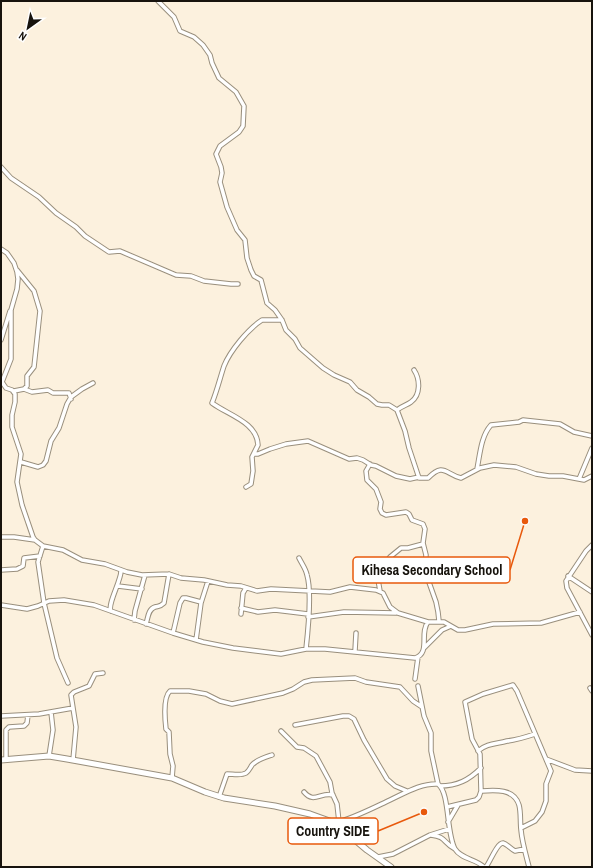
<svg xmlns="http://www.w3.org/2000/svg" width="593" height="868" font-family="'Archivo Narrow',sans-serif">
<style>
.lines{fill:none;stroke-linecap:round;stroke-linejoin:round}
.street-casing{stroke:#998f7d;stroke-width:5.5}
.secondary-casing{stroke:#998f7d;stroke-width:7}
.street{stroke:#fff;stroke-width:3.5}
.secondary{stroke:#fff;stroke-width:5}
.leader{fill:none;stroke:#e8590c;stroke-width:1.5}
.callout-dot{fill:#e8590c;stroke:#fff;stroke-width:1.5}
.callout{fill:#fff;stroke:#e8590c;stroke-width:1.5}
.callout-label{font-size:14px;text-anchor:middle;font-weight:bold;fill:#17130d}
</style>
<rect width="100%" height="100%" fill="#fcf1de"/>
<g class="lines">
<!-- street casing -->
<g class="street-casing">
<path id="street" d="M158 1 174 17 180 31 194 37 203 45 210 55 212 63 219 78 236 92 244 106 243 126 239 132 220 146 216 154 221 167 222 173 220 182 227 207 237 230 245 240 247 258 251 270 254 276 261 280 267 303 275 310 282 320 286 330 295 339 300 348 323 368 334 375 350 382 357 390 369 397 377 404 382 405H389L397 410 405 431 409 448 419 478H428C444 462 445 474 461 478L480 468 494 465 516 467 536 474 549 476H563L584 480 592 476
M1 167 11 178 39 197 56 213 76 227 85 236 109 252 120 251 176 275 191 276 204 281 231 284H238
M1 249 7 253 14 263 17 272 18 279 17 289 11 310V359L2 382 6 388 12 390 15 394V402L12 415V427L21 454 17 482 22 505 33 537 35 540 43 546 63 550 82 560 105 564 127 572 142 575 169 574 181 578 204 580 227 585 241 586 257 591 271 589 330 592 350 587 376 590 383 593 390 607 398 613 428 622
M1 340 10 311
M24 389 32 392 48 390 53 393H69L71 399
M14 391 24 389 27 386V376L34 367 40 311 34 291 17 270
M397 410C402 406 407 405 411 402 421 395 420 379 414 370
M254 454H258L270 449 286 444 308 441 349 459 357 458 363 460 371 465 376 466 396 476 410 479 419 477
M21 462 38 467 43 465 46 461 51 441 59 428 67 404 71 397 82 389 93 383
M370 464 366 471 367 480 376 489 381 502 380 509 382 513 386 515 406 512 409 514 412 520 423 524 425 529 423 543 426 555 425 571 436 602 438 612 439 621
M477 469C480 454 481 436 491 425L519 422 523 420 560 424 574 432 592 436
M579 479 592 448
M246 487 251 484 253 471 252 457 258 445C257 422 228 415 212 403 217 391 220 378 224 366 230 351 248 329 262 320H282
M1 537H14L35 540
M592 545 586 551 566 581 567 588 592 635
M43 546 38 562 44 603 57 658 68 683
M299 558C302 564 306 569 307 575 312 592 308 631 306 649
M1 570 17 569 23 566 24 558 40 556
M568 576 592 592
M118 586 142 589
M380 591 377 574 390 557 401 548H408L423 544
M1 605 27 609 38 606 49 601 64 600 94 605 173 633 203 642 233 648 281 654 306 649H325L415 658C431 653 419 633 428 622H444L458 630H465L493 624 541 623 580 612
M241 608 258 612 275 610 308 614
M111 611C107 605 121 581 121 571
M241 614 243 593 246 588
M308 617 344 612 396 613
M134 620 135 611 145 575
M146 624C148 618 148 609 155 607 159 606 160 607 164 603L169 574
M173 633 180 603 183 598H186L201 602
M196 640 201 603 208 581
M424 648 442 630 451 626
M355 651 356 633
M415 679 418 657
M418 686 424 716 431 733V751L438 784
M590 688 592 691
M1 716 39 714 73 708
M295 725 343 716H349L354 719 364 740 387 779 395 786 407 791
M281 731 297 747 304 748 316 756 330 782 332 793 337 804 339 822
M478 751C487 743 497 744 507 741 517 740 526 737 535 734
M49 756 53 730 51 712
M6 759V730L9 727 24 726 27 723 28 715
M546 759 575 770 592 771
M73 760 76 727 71 695 74 692 89 686 95 674 103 673
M172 778 173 766 170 754 169 732 166 729C165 720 163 697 170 691H189L206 694 220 701 232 704 283 693 293 689 304 682 312 680 355 678 366 682 400 687 413 701 422 707
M440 786C457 786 469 780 481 768
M481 791C494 790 514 788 519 805 521 812 520 822 521 830 522 842 526 855 529 867
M304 792C314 804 320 792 333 795
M219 797 227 774C233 774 241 776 246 773 249 771 250 768 252 765 256 760 266 757 272 755
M447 807 476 800 479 797 481 791 480 754 472 739 465 702 483 694 513 685 517 691 551 771 546 784V801L542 812 535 821 521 828
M448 822 458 805
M335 823C354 818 373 808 390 800 405 793 421 783 438 784 450 793 446 833 455 849 461 859 476 859 484 867
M431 835C447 837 442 842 455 849
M378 857 393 854 430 835 449 829
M486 867C490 862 497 843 503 843 507 844 511 849 515 851L524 849"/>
</g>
<!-- secondary casing -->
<g class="secondary-casing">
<path id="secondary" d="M1 760 49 756 67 759 172 778 205 792 224 798 275 806 310 814 335 823 367 850 391 867"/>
</g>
<!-- street -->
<use href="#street" class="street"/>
<!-- secondary -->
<use href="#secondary" class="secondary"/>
</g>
<!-- callouts -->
<path class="leader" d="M525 521L510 570M424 812L378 831"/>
<g class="callout-dot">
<circle cx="525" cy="521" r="4"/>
<circle cx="424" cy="812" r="4"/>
</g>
<g class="callout">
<rect x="353" y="557" width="157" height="26" rx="4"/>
<rect x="288" y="818" width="90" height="26" rx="4"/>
</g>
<g class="callout-label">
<text x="432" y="575">Kihesa Secondary School</text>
<text x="333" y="836">Country SIDE</text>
</g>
<!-- border -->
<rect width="593" height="868" fill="none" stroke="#17130d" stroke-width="4"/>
<!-- north arrow -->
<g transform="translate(28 28) rotate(213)" stroke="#ffffff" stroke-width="3" paint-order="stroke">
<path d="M0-3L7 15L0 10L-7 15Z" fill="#17130d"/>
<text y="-6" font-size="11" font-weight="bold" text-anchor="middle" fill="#17130d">N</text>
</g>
</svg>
